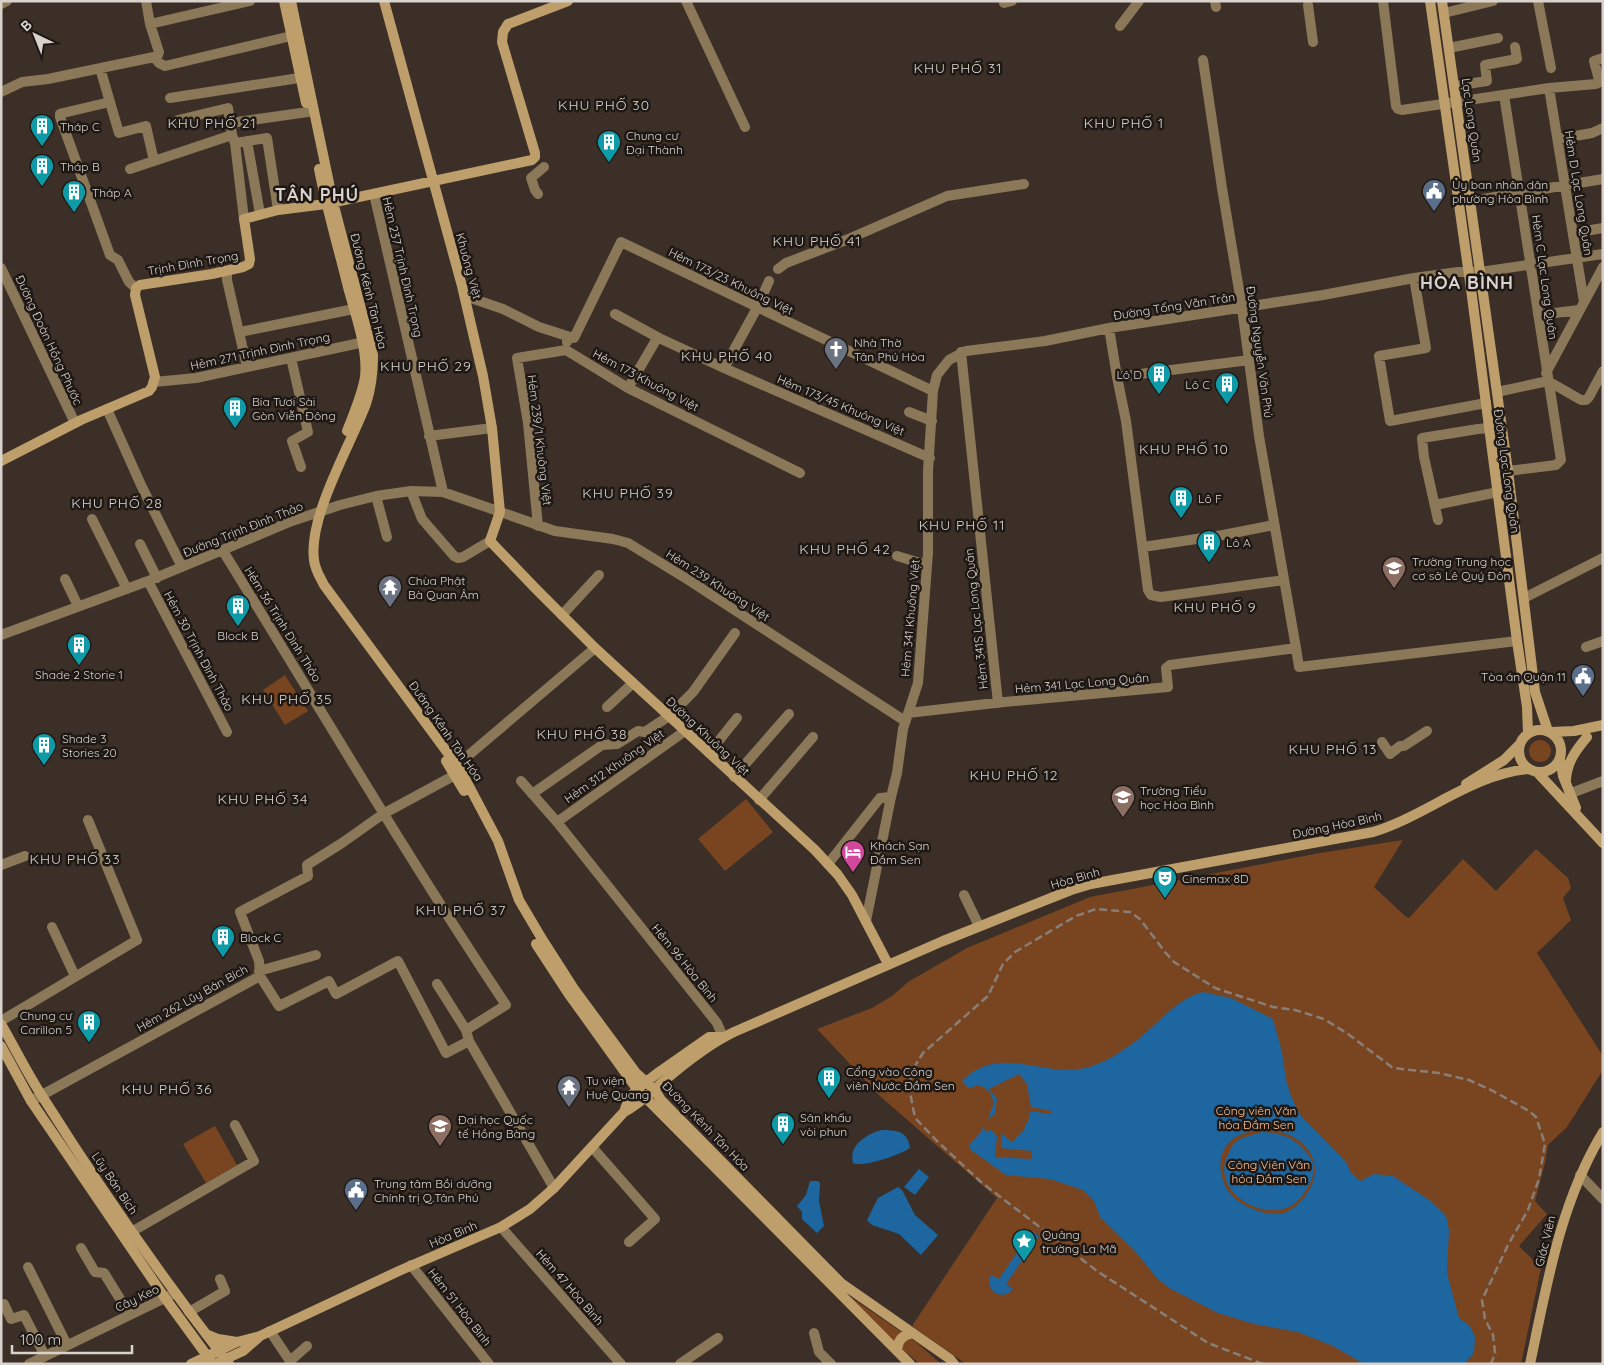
<svg xmlns="http://www.w3.org/2000/svg" width="1604" height="1365" font-family="Quicksand,sans-serif">
<style>
.green{fill:#784520}
.water{fill:#1d669f;fill-rule:evenodd}
.lines{fill:none;stroke-linecap:round;stroke-linejoin:round}
.street{stroke:#8b7858;stroke-width:10}
.secondary{stroke:#be9f6b;stroke-width:10}
.rail{stroke:#897f78;stroke-width:2.5;stroke-dasharray:8 4;stroke-linecap:butt}
.labels{text-anchor:middle;dominant-baseline:central;stroke-width:5;stroke-linejoin:round;paint-order:stroke}
.street-label{font-size:12px;fill:#dad2cc;stroke:#1e1815}
.poi-label{font-size:12px;fill:#dad2cc;stroke:#1e1815;text-anchor:start}
.park-label{font-size:12px;fill:#fbbe97;stroke:#1e1815}
.neighbourhood-label{font-size:14px;letter-spacing:1px;fill:#dad2cc;stroke:#1e1815}
.district-label{font-size:18px;font-weight:bold;letter-spacing:1px;fill:#dad2cc;stroke:#1e1815}
</style>
<rect width="100%" height="100%" fill="#3b2f27"/>
<!-- green -->
<path class="green" d="M285 675 308 711 285 725 263 690Z
M1529 751a11 11 0 1 1 22 0a11 11 0 1 1-22 0Z
M746 799 773 832 725 871 698 839Z
M1403 840 1374 887 1405 916 1409 918 1463 859 1496 891 1536 849 1568 878 1571 888 1563 898 1571 920 1537 953 1603 1056V1070L1567 1127 1548 1145 1545 1163 1535 1201 1547 1214 1519 1246 1541 1268 1521 1364H966L912 1326 997 1198 881 1097 817 1029 872 1008 892 996 908 982 967 948 1090 897 1320 853Z
M215 1126 237 1165 206 1183 183 1144Z
M849 1296 916 1342 941 1364H920L862 1315Z"/>
<!-- water -->
<path class="water" d="M1203 992 1231 998 1273 1019 1282 1052 1286 1080 1291 1096 1300 1115 1346 1162 1351 1173 1360 1181 1374 1174 1393 1176 1432 1202 1446 1216 1449 1230 1447 1273 1459 1318 1470 1326 1475 1337 1474 1353 1464 1364H1364L1333 1346 1298 1332 1254 1324 1218 1313 1169 1288 1157 1278 1134 1250 1100 1217 1094 1201 1083 1190 1050 1179 1006 1175 971 1150 969 1145 980 1133 984 1126 985 1132 991 1130 997 1136 995 1157 1032 1159V1151L1001 1148 1002 1134 1012 1142 1024 1130 1026 1123H1028L1030 1111 1051 1114 1052 1111 1031 1107 1027 1084 1019 1074 989 1089 997 1099 995 1114 988 1119 994 1103 990 1092 980 1085 968 1088 962 1081C1002 1042 1043 1080 1089 1067 1106 1062 1123 1051 1136 1041 1156 1026 1178 997 1203 992ZM1264 1130C1306 1130 1333 1167 1301 1201 1295 1207 1288 1213 1279 1214 1262 1215 1238 1205 1228 1191 1215 1170 1218 1143 1242 1134 1249 1131 1257 1131 1264 1130Z
M882 1130C896 1130 908 1131 910 1148 901 1154 864 1168 853 1163 848 1145 868 1133 882 1130Z
M1262 1132C1281 1133 1294 1137 1306 1152 1309 1156 1314 1162 1314 1168 1314 1177 1309 1186 1304 1193 1280 1233 1209 1196 1227 1157 1230 1149 1233 1143 1240 1139 1247 1136 1256 1134 1262 1132Z
M919 1169 929 1177 915 1195 904 1187Z
M810 1181H818L820 1183 819 1201 824 1226 817 1233 802 1219V1212L797 1206 806 1195Z
M898 1187 902 1190 915 1215 938 1235 921 1255 899 1234 872 1225 867 1220 878 1198Z
M1032 1231 1039 1236 1006 1284 1013 1289C1002 1302 984 1291 991 1275L999 1279Z"/>
<g class="lines">
<!-- street -->
<path class="street" d="M686 1 745 127
M1215 1 1216 7
M1383 1 1396 106 1398 109 1402 110 1549 88 1596 84 1598 83 1599 80 1594 61 1603 58
M1538 1 1551 68
M1004 3 1012 1
M1 4 7 1
M1308 5 1313 42
M1444 13 1493 1
M150 24 250 1
M1120 26 1139 1
M1449 48 1498 38
M154 57 159 63 165 66 291 36
M1203 60 1222 188 1242 308 1259 436 1296 648
M100 68 119 133 146 126 154 161
M1454 86 1487 81 1485 65 1517 59 1515 47
M1549 88 1584 302
M1 92 22 82 48 79 154 57 158 55 159 52 150 24 146 1
M1504 95 1561 460 1556 465 1508 471
M170 98 299 78
M110 102 63 113 60 114V117L110 255 118 260 129 282 136 288
M178 120 228 108 232 135 235 143 244 219
M230 123 308 112
M1558 139 1592 133 1603 128
M247 141 260 214
M235 143 267 138 278 210
M130 169 232 135
M374 194 443 492
M538 194 535 190 531 178 544 167
M1471 201 1603 179
M1573 233 1603 228
M1 268 75 423
M778 269 786 263 846 240 947 196 1024 184
M227 271V280L247 367
M1414 278 1426 348 1379 356 1390 421 1486 403
M465 296 503 309 539 327 567 336V342
M615 314 659 338
M1538 315 1579 310
M1109 328 1117 377 1126 421 1148 590 1151 595 1161 597 1284 580
M240 332 354 309
M567 336 574 338 621 242 933 391
M566 350 628 388 800 473
M961 352 998 703
M291 358 308 432 292 441 301 467
M724 368 757 308 769 281
M1546 373 1603 267
M1117 377 1249 360
M154 382 196 378 369 341
M628 388 656 340 659 338 724 368 930 458
M1497 392 1548 381 1581 400H1586L1589 397 1603 371
M107 409 141 485 182 567
M909 412 932 421
M429 436 492 428
M411 491 422 519 454 556 458 558 463 557 490 541
M376 496 387 537
M1435 505 1498 492
M92 519 127 589
M1438 520 1424 457 1422 438 1478 429 1489 428
M538 526 528 423 517 358 566 350
M140 544 157 578
M1143 547 1223 535 1274 525
M223 551C317 703 407 857 506 1005L466 1030 469 1041 554 1188
M897 556 927 565
M65 579 78 606
M148 581 227 732
M1524 598 1603 558
M562 615 599 575
M1 635 148 581 292 521 340 505 376 496 411 491 443 492 555 531 613 539 628 543 687 579 905 721
M1586 647 1603 641
M607 707 633 683
M908 713 1004 702 1168 687 1166 668 1170 665 1296 648 1299 667 1517 641
M1382 742 1390 754 1400 746H1404L1427 731
M709 753 737 718
M470 754 595 648
M734 777 789 714
M521 781 557 822 717 1023 723 1037
M532 794 602 745 617 744 638 731 645 732 669 716 693 692 735 633
M1569 794 1603 781
M759 800 813 737
M557 822 685 731
M828 864 880 798 891 797
M1 865 25 856
M964 895 979 926
M866 921 891 797 897 773 903 729 918 683 928 553V471L933 391 937 375 949 360 966 351 1045 341 1109 328 1323 295 1414 278 1458 272H1480L1603 254
M52 927 75 976
M259 971 316 955
M260 976 279 1006 329 981 336 994 398 961 446 1053 469 1041
M437 984 466 1030
M1 1021 137 940 88 820
M31 1101 260 976 259 961 240 912 308 876 307 865 342 843 383 814 455 775
M592 1147 655 1219 629 1242
M1580 1175 1603 1199
M501 1227 621 1364
M133 1231 254 1161 235 1125
M81 1248 95 1272 104 1273 130 1315
M411 1265 489 1364
M28 1267 67 1345
M4 1304 11 1319 24 1315 45 1356
M189 1312 225 1291 220 1279
M270 1331 290 1361 307 1346
M814 1333 819 1352 831 1364
M29 1364 175 1293
M680 1364 718 1338"/>
<!-- secondary -->
<path class="secondary" d="M284 1 306 103
M291 1 333 202 373 355C373 372 371 389 366 404 350 446 308 517 314 560 315 570 320 577 324 585L461 771 498 841 519 900 542 939 574 989 636 1073 654 1089 661 1100 841 1283 950 1359 954 1364
M384 1 462 286 483 376 492 428 500 512 490 541 536 589 595 648 815 850 838 875 852 895 888 964
M1430 1 1471 289 1517 641 1527 707 1528 733
M1442 1 1508 471 1535 692 1548 731
M319 169C327 210 339 250 349 291 356 316 368 350 365 377 362 395 354 413 347 431
M1 461 81 420 149 391 152 387 155 377 135 295 136 288 140 285 212 274 243 267 249 264 250 259 244 219 278 210 326 204 532 160 535 157V153L502 42 503 32 508 24 568 1
M1519 751a21 21 0 1 1 42 0a21 21 0 1 1-42 0Z
M1551 732 1574 731 1603 725
M1560 759 1563 776 1576 808
M446 761 464 791
M1537 772 1603 843
M1566 780C1567 762 1576 750 1587 737
M1466 784 1504 760 1519 745
M536 944 568 993 637 1089 910 1364
M1 1024C15 1048 27 1073 42 1096 100 1188 162 1278 229 1364
M1 1046 31 1101 165 1298 213 1364
M624 1112 629 1098 637 1089 659 1072 709 1037H723
M206 1334 218 1339 237 1342
M897 1351C898 1340 902 1335 913 1333
M219 1362 243 1351 258 1338
M191 1364 237 1342 260 1336 401 1270 501 1227 530 1209 554 1188 624 1112C640 1104 651 1092 664 1081 685 1063 709 1044 734 1032L943 941 1071 890 1091 884 1373 832C1426 816 1472 774 1529 769
M1530 1364C1547 1284 1560 1203 1603 1132"/>
<!-- rail -->
<path class="rail" d="M1263 1364 1208 1343 1097 1271 981 1182 936 1140 917 1120 914 1113 909 1087 910 1080 913 1069 923 1053 988 996 1003 964 1015 952 1076 916 1096 909 1130 912 1140 919 1165 952 1174 962 1215 988 1273 1007 1295 1010 1324 1019 1348 1034 1393 1068 1439 1073 1469 1080 1493 1091 1529 1111 1536 1117 1545 1144 1539 1179 1528 1210 1508 1245 1482 1300 1485 1319 1493 1335 1495 1353 1491 1364"/>
</g>
<!-- icons -->
<defs>
<g id="building-pin" transform="scale(1.25)"><path d="M0 17L-7.5 6A9.5 9.5 0 1 1 7.5 6Z" fill="#0f9aa8" stroke="#1e1815"/><path d="M-4-6H4V6H1V3H-1V6H-4ZM-2.5-4.3h1.7v1.8h-1.7ZM.8-4.3h1.7v1.8H.8ZM-2.5-1h1.7V.8h-1.7ZM.8-1h1.7V.8H.8Z" fill="#fff"/></g>
<g id="civic-pin" transform="scale(1.25)"><path d="M0 17L-7.5 6A9.5 9.5 0 1 1 7.5 6Z" fill="#5c6f8a" stroke="#1e1815"/><path d="M-.6-6.5H3V-4.5H.6V-3L4-1V1h2V6H-6V1h2V-1L-.6-3ZM-1.2 2.5V6h2.4V2.5Z" fill="#fff"/></g>
<g id="church-pin" transform="scale(1.25)"><path d="M0 17L-7.5 6A9.5 9.5 0 1 1 7.5 6Z" fill="#6b7280" stroke="#1e1815"/><path d="M-1.2-6h2.4v3.5h3.3v2.4h-3.3V6h-2.4V-.1h-3.3v-2.4h3.3Z" fill="#fff"/></g>
<g id="school-pin" transform="scale(1.25)"><path d="M0 17L-7.5 6A9.5 9.5 0 1 1 7.5 6Z" fill="#8d6e63" stroke="#1e1815"/><path d="M0-5L7-2L0 1L-7-2ZM-4 1L0 2.5L4 1V4Q0 6-4 4Z" fill="#fff"/></g>
<g id="temple-pin" transform="scale(1.25)"><path d="M0 17L-7.5 6A9.5 9.5 0 1 1 7.5 6Z" fill="#6b7280" stroke="#1e1815"/><path d="M0-6L5-2H3V0L6.5 2.5H4V6H1.5V3h-3V6H-4V2.5H-6.5L-3 0V-2H-5Z" fill="#fff"/></g>
<g id="hotel-pin" transform="scale(1.25)"><path d="M0 17L-7.5 6A9.5 9.5 0 1 1 7.5 6Z" fill="#d1479c" stroke="#1e1815"/><path d="M-6-4.5h1.5V1H6V5H4.5V3h-9V5H-6ZM-4 0a1.8 1.8 0 1 1 3.6 0ZM.5 0V-2.5h3Q6-2.5 6 0Z" fill="#fff"/></g>
<g id="theatre-pin" transform="scale(1.25)"><path d="M0 17L-7.5 6A9.5 9.5 0 1 1 7.5 6Z" fill="#0f9aa8" stroke="#1e1815"/><path d="M-5-5.5Q0-4 5-5.5V0Q5 5 0 6Q-5 5-5 0ZM-3.3-2.5H-1v1.5H-3.3ZM1-2.5H3.3v1.5H1ZM-2.8 1Q0 5.5 2.8 1Z" fill="#fff"/></g>
<g id="university-pin" transform="scale(1.25)"><path d="M0 17L-7.5 6A9.5 9.5 0 1 1 7.5 6Z" fill="#8d6e63" stroke="#1e1815"/><path d="M0-5L7-2L0 1L-7-2ZM-4 1L0 2.5L4 1V4Q0 6-4 4Z" fill="#fff"/></g>
<g id="sight-pin" transform="scale(1.25)"><path d="M0 17L-7.5 6A9.5 9.5 0 1 1 7.5 6Z" fill="#0f9aa8" stroke="#1e1815"/><path d="M0-6L1.8-2.2L6-1.7L2.9 1.2L3.7 5.4L0 3.3L-3.7 5.4L-2.9 1.2L-6-1.7L-1.8-2.2Z" fill="#fff"/></g>
</defs>
<g fill-rule="evenodd">
<use href="#building-pin" x="42" y="126"/>
<use href="#building-pin" x="609" y="142"/>
<use href="#building-pin" x="42" y="166"/>
<use href="#civic-pin" x="1434" y="191"/>
<use href="#building-pin" x="74" y="192"/>
<use href="#church-pin" x="836" y="349"/>
<use href="#building-pin" x="1159" y="374"/>
<use href="#building-pin" x="1227" y="384"/>
<use href="#building-pin" x="235" y="408"/>
<use href="#building-pin" x="1181" y="498"/>
<use href="#building-pin" x="1209" y="542"/>
<use href="#school-pin" x="1394" y="568"/>
<use href="#temple-pin" x="390" y="587"/>
<use href="#building-pin" x="238" y="606"/>
<use href="#building-pin" x="79" y="645"/>
<use href="#civic-pin" x="1583" y="676"/>
<use href="#building-pin" x="44" y="745"/>
<use href="#school-pin" x="1123" y="797"/>
<use href="#hotel-pin" x="853" y="852"/>
<use href="#theatre-pin" x="1165" y="878"/>
<use href="#building-pin" x="223" y="937"/>
<use href="#building-pin" x="89" y="1022"/>
<use href="#building-pin" x="829" y="1078"/>
<use href="#temple-pin" x="569" y="1087"/>
<use href="#building-pin" x="783" y="1124"/>
<use href="#university-pin" x="440" y="1126"/>
<use href="#civic-pin" x="356" y="1190"/>
<use href="#sight-pin" x="1024" y="1241"/>
</g>
<g class="labels">
<!-- street labels -->
<g class="street-label">
<text transform="translate(1472 120) rotate(82)">Lạc Long Quân</text>
<text transform="translate(1579 193) rotate(81)">Hẻm D Lạc Long Quân</text>
<text transform="translate(193 263) rotate(-10)">Trịnh Đình Trọng</text>
<text transform="translate(469 266) rotate(75)">Khuông Việt</text>
<text transform="translate(403 267) rotate(77)">Hẻm 237 Trịnh Đình Trọng</text>
<text transform="translate(1545 277) rotate(82)">Hẻm C Lạc Long Quân</text>
<text transform="translate(731 281) rotate(26)">Hẻm 173/23 Khuông Việt</text>
<text transform="translate(369 291) rotate(76)">Đường Kênh Tân Hóa</text>
<text transform="translate(1174 306) rotate(-9)">Đường Tống Văn Trân</text>
<text transform="translate(49 340) rotate(65)">Đường Đoàn Hồng Phước</text>
<text transform="translate(260 351) rotate(-12)">Hẻm 271 Trịnh Đình Trọng</text>
<text transform="translate(1260 352) rotate(82)">Đường Nguyễn Văn Phú</text>
<text transform="translate(646 380) rotate(28)">Hẻm 173 Khuông Việt</text>
<text transform="translate(841 405) rotate(23)">Hẻm 173/45 Khuông Việt</text>
<text transform="translate(540 440) rotate(83)">Hẻm 239/1 Khuông Việt</text>
<text transform="translate(1507 471) rotate(82)">Đường Lạc Long Quân</text>
<text transform="translate(243 529) rotate(-22)">Đường Trịnh Đình Thảo</text>
<text transform="translate(718 585) rotate(33)">Hẻm 239 Khuông Việt</text>
<text transform="translate(910 618) rotate(-85)">Hẻm 341 Khuông Việt</text>
<text transform="translate(976 619) rotate(-96)">Hẻm 341S Lạc Long Quân</text>
<text transform="translate(283 624) rotate(58)">Hẻm 36 Trịnh Đình Thảo</text>
<text transform="translate(199 651) rotate(62)">Hẻm 30 Trịnh Đình Thảo</text>
<text transform="translate(1082 683) rotate(-5)">Hẻm 341 Lạc Long Quân</text>
<text transform="translate(446 731) rotate(55)">Đường Kênh Tân Hóa</text>
<text transform="translate(708 736) rotate(43)">Đường Khuông Việt</text>
<text transform="translate(614 766) rotate(-35)">Hẻm 312 Khuông Việt</text>
<text transform="translate(1337 825) rotate(-12)">Đường Hòa Bình</text>
<text transform="translate(1075 878) rotate(-16)">Hòa Bình</text>
<text transform="translate(685 963) rotate(51)">Hẻm 96 Hòa Bình</text>
<text transform="translate(192 998) rotate(-29)">Hẻm 262 Lũy Bán Bích</text>
<text transform="translate(706 1126) rotate(46)">Đường Kênh Tân Hóa</text>
<text transform="translate(115 1183) rotate(56)">Lũy Bán Bích</text>
<text transform="translate(453 1234) rotate(-23)">Hòa Bình</text>
<text transform="translate(1545 1241) rotate(-76)">Giác Viên</text>
<text transform="translate(570 1287) rotate(49)">Hẻm 47 Hòa Bình</text>
<text transform="translate(137 1298) rotate(-26)">Cây Keo</text>
<text transform="translate(460 1307) rotate(52)">Hẻm 51 Hòa Bình</text>
</g>
<!-- poi labels -->
<g class="poi-label">
<text x="60" y="126">Tháp C</text>
<text x="626" y="135">Chung cư<tspan x="626" dy="14">Đại Thành</tspan></text>
<text x="60" y="166">Tháp B</text>
<text x="1452" y="184">Ủy ban nhân dân<tspan x="1452" dy="14">phường Hòa Bình</tspan></text>
<text x="92" y="192">Tháp A</text>
<text x="854" y="342">Nhà Thờ<tspan x="854" dy="14">Tân Phú Hòa</tspan></text>
<text x="1142" y="374" text-anchor="end">Lô D</text>
<text x="1210" y="384" text-anchor="end">Lô C</text>
<text x="252" y="401">Bia Tươi Sài<tspan x="252" dy="14">Gòn Viễn Đông</tspan></text>
<text x="1198" y="498">Lô F</text>
<text x="1226" y="542">Lô A</text>
<text x="1412" y="561">Trường Trung học<tspan x="1412" dy="14">cơ sở Lê Quý Đôn</tspan></text>
<text x="408" y="580">Chùa Phật<tspan x="408" dy="14">Bà Quan Âm</tspan></text>
<text x="238" y="635" text-anchor="middle">Block B</text>
<text x="79" y="674" text-anchor="middle">Shade 2 Storie 1</text>
<text x="1566" y="676" text-anchor="end">Tòa án Quận 11</text>
<text x="62" y="738">Shade 3<tspan x="62" dy="14">Stories 20</tspan></text>
<text x="1140" y="790">Trường Tiểu<tspan x="1140" dy="14">học Hòa Bình</tspan></text>
<text x="870" y="845">Khách Sạn<tspan x="870" dy="14">Đầm Sen</tspan></text>
<text x="1182" y="878">Cinemax 8D</text>
<text x="240" y="937">Block C</text>
<text x="72" y="1015" text-anchor="end">Chung cư<tspan x="72" dy="14">Carillon 5</tspan></text>
<text x="846" y="1071">Cổng vào Công<tspan x="846" dy="14">viên Nước Đầm Sen</tspan></text>
<text x="586" y="1080">Tu viện<tspan x="586" dy="14">Huệ Quang</tspan></text>
<text x="800" y="1117">Sân khấu<tspan x="800" dy="14">vòi phun</tspan></text>
<text x="458" y="1119">Đại học Quốc<tspan x="458" dy="14">tế Hồng Bàng</tspan></text>
<text x="374" y="1183">Trung tâm Bồi dưỡng<tspan x="374" dy="14">Chính trị Q.Tân Phú</tspan></text>
<text x="1042" y="1234">Quảng<tspan x="1042" dy="14">trường La Mã</tspan></text>
</g>
<!-- park labels -->
<g class="park-label">
<text x="1256" y="1110">Công viên Văn<tspan x="1256" dy="14">hóa Đầm Sen</tspan></text>
<text x="1269" y="1164">Công Viên Văn<tspan x="1269" dy="14">hóa Đầm Sen</tspan></text>
</g>
<!-- neighbourhood labels -->
<g class="neighbourhood-label">
<text x="958" y="68">KHU PHỐ 31</text>
<text x="604" y="105">KHU PHỐ 30</text>
<text x="212" y="123">KHU PHỐ 21</text>
<text x="1124" y="123">KHU PHỐ 1</text>
<text x="817" y="241">KHU PHỐ 41</text>
<text x="727" y="356">KHU PHỐ 40</text>
<text x="426" y="366">KHU PHỐ 29</text>
<text x="1184" y="449">KHU PHỐ 10</text>
<text x="628" y="493">KHU PHỐ 39</text>
<text x="117" y="503">KHU PHỐ 28</text>
<text x="962" y="525">KHU PHỐ 11</text>
<text x="845" y="549">KHU PHỐ 42</text>
<text x="1215" y="607">KHU PHỐ 9</text>
<text x="287" y="699">KHU PHỐ 35</text>
<text x="582" y="734">KHU PHỐ 38</text>
<text x="1333" y="749">KHU PHỐ 13</text>
<text x="1014" y="775">KHU PHỐ 12</text>
<text x="263" y="799">KHU PHỐ 34</text>
<text x="75" y="859">KHU PHỐ 33</text>
<text x="461" y="910">KHU PHỐ 37</text>
<text x="167" y="1089">KHU PHỐ 36</text>
</g>
<!-- district labels -->
<g class="district-label">
<text x="317" y="194">TÂN PHÚ</text>
<text x="1467" y="282">HÒA BÌNH</text>
</g>
</g>
<!-- border -->
<rect width="1604" height="1365" fill="none" stroke="#dad2cc" stroke-width="5"/>
<!-- north arrow -->
<g transform="translate(35 35) rotate(317)" stroke="#1e1815" stroke-width="4" paint-order="stroke">
<path d="M0-4L9 19L0 12L-9 19Z" fill="#dad2cc"/>
<text y="-8" font-size="14" font-weight="bold" text-anchor="middle" fill="#dad2cc">B</text>
</g>
<!-- scale -->
<path d="M12 1345v8h120v-8" fill="none" stroke="#dad2cc" stroke-width="2.5"/>
<text x="20" y="1345" font-size="15" fill="#dad2cc" stroke="#1e1815" stroke-width="4" paint-order="stroke">100 m</text>
</svg>
